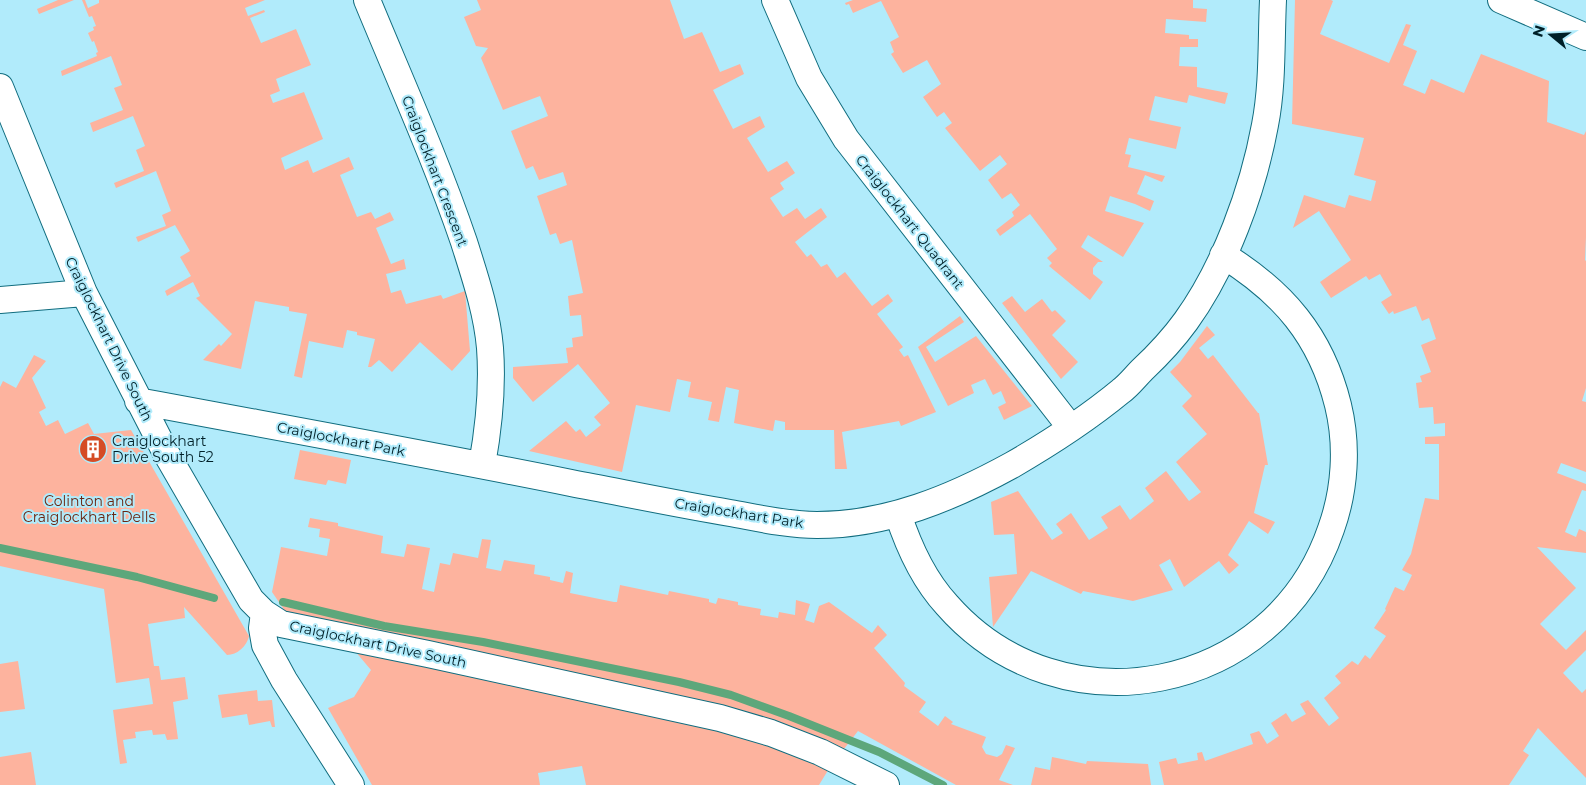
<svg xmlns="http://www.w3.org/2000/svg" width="1586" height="785" font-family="Montserrat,sans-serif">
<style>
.green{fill:#fdb39e}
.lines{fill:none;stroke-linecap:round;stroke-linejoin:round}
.stream{stroke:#5da77b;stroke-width:8}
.minor-casing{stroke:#116d7f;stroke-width:28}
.minor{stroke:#fff;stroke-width:26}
.labels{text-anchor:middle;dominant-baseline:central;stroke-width:4;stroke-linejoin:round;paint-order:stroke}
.street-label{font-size:14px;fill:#002028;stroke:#b1ebfb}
.poi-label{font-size:14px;fill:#002028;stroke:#b1ebfb;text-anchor:start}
.park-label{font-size:14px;fill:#6b2612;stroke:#b1ebfb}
</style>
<rect width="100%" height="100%" fill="#b1ebfb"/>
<!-- green -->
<path class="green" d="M58 0H74L39 14 37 9Z
M82 0H85L88 8 99 3V0H265L245 8 248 16 264 10 265 12 250 18 261 43 296 29 311 65 276 79 280 91 270 95 273 103 304 92 323 139 281 158 285 170 308 160 313 173 349 157 354 169 340 175 357 217 371 212 375 219 390 212 394 220 376 228 391 264 404 259 406 269 386 274 391 293 401 290 406 304 441 295 443 299 465 291 470 351 452 371 420 342 392 372 379 360 371 367H368L375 339 357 335V332L347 330 343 348 309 341 302 378 294 376 307 314 289 311V307L255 301 241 369 203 360 219 344 221 346 232 334 196 298 200 296 193 282 167 296 165 291 191 276 180 257 190 251 175 225 138 242 136 237 166 226 162 215 171 211 156 171 116 188 114 183 144 171 136 150 145 146 133 116 93 132 90 123 123 110 114 88 122 85 111 56 62 76 61 71 97 56 96 53 98 52 94 41 92 42 88 33 94 30 93 27 96 26 92 16 89 17Z
M477 0H670L684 39 702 32 720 72 740 64 744 74 713 90 733 129 760 116 765 127 747 138 768 172 787 161 795 173 780 183 784 189 770 198 783 217 797 208 805 219 821 208 827 217 795 242 807 257 811 254 821 267 827 264 837 278 845 272 872 306 888 294 893 301 877 314 903 347 899 350 904 357 908 355 936 412 901 426 899 421 842 432 847 469H835L834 430H785V422L775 420 773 431 734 423 739 390 726 387 719 422 708 420 712 402 688 397 691 382 677 379 670 412 636 405 622 472 529 451 566 421 576 432 580 429 586 437 601 425 594 417 610 403 578 364 533 402 513 378V367L568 363 566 348 573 347 572 338 583 336 581 315 570 316 568 296 583 293 572 240 560 244 556 233 550 235 537 196 567 185 563 172 539 180 533 166 526 169 511 131 548 116 540 96 503 110 481 58 488 48 476 46 464 17 481 10Z
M853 0H1193V8L1207 9 1206 22 1166 19 1165 33 1189 35V39H1198V47H1180L1179 66 1197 67V87L1228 93 1225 104 1189 95 1187 103 1155 96 1149 120 1181 127 1176 149 1129 138 1125 154 1131 155 1128 167 1165 176 1162 182 1145 175 1137 194 1154 201 1150 211 1135 204 1110 196 1105 211 1144 223 1123 257 1088 235 1081 247 1103 262H1098L1093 268V274L1103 282 1090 300 1049 266 1052 263 1047 258 1057 249 1030 214 1000 236 996 230 1014 216 1012 212 1020 205 1011 193 1002 199 988 180 1007 164 1000 155 980 171 945 128 952 123 944 112 937 117 923 97 941 84 927 60 903 73 891 54 894 52 890 42 899 37 881 1 853 13 849 4 846 5 845 3Z
M1295 0H1331L1333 1 1320 34 1389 63 1406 24 1411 25 1403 45 1417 51 1403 85 1425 94 1431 79 1464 93 1481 54 1549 81 1547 122 1584 135 1586 131V237L1585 260 1586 261V388L1582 401 1586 402V472L1561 463 1557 473 1586 484V491L1582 490 1565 532 1576 537 1579 529 1586 532V553L1537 547 1576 588 1540 624 1566 650 1586 630V650L1563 673 1582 693 1586 689V778L1538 728 1523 751 1529 755 1509 785H1164L1159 762 1176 758 1178 764 1198 760 1197 753 1202 752 1205 761 1253 744 1250 734 1259 731 1267 744 1279 736 1271 723 1286 713 1292 722 1306 714 1300 704 1308 700 1329 726 1339 718 1324 698 1341 683 1335 676 1352 661 1358 665 1365 655 1370 659 1386 636 1374 628 1386 610 1385 609 1395 587 1404 591 1412 575 1402 570 1411 554 1425 498 1439 500V444H1425V437L1445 436V423L1434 424 1433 407 1419 408 1416 383 1422 382 1420 376 1431 372 1421 345 1436 339 1429 318 1422 321 1416 306 1394 314 1393 311 1389 314 1381 302 1392 295 1380 274 1369 280 1366 276 1331 298 1320 282 1351 260 1319 211 1293 228 1304 195 1345 208 1349 195 1371 201 1376 181 1354 175 1364 138 1292 124Z
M1012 296 1025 312 1042 299 1052 312 1055 310 1066 321 1052 335 1078 362 1061 379 1002 303Z
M960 316 964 322 926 347 935 362 976 336 1032 406 1004 420 998 407 1006 403 1001 391 993 395 985 379 971 385 974 393 948 406 918 347Z
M1207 326 1215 335 1199 348 1208 359 1213 355 1258 413H1259L1268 465H1265L1254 513 1275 522 1268 534 1249 521 1228 555 1239 565 1229 574 1219 561 1184 587 1170 559 1159 565 1173 590 1133 601 1083 591 1081 594 1031 571 993 627 989 577 1017 574 1014 534 994 535 991 502 1018 491 1052 540 1063 533 1056 524 1071 513 1089 540 1108 528 1101 517 1120 505 1130 520 1154 501 1145 488 1166 471 1189 501 1201 492 1176 462 1207 434 1182 406 1192 396 1170 372 1180 362Z
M34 355 46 361 32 378 46 408 39 412 46 426 58 420 65 434 88 423 94 434 131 430 249 636C247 646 237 655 227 655L184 607 185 618 148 624 154 666H159L161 680 185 677 188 699 173 702 178 739 167 740 165 734 153 735 152 730 135 732 136 738 123 740 127 763 120 764 113 710 153 704 149 678 116 683 104 589 0 566V387L3 381 16 388Z
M300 450 351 460 346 484 328 480 326 485 294 479Z
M310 518 338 523V526L383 536 381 553 404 557 407 544 430 548 422 589 434 592 440 563 450 565 453 553 478 558 482 539 491 540 486 568 501 571 504 560 535 565 534 574 550 577V580L563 583 566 571 573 573 570 593 614 602H617L620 585 668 595 669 591 709 599V602L716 604 718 598 738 602V605L761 609 760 615 778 618 779 612 795 615 796 600 810 604 805 620 814 623 819 606 829 602 872 633 878 625 887 635 874 648 905 683 904 686 926 702 919 712 938 726 945 716 953 722 951 724 986 737 982 747 986 754 997 757 1002 754 1006 745 1015 748 999 780 1013 785H956L858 731 830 767 819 785H586L582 766 538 773 540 785H372L328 708 354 697 371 670 338 631 287 614 272 592 281 547 327 556 330 539 319 537 320 529 308 527Z
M18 661 25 709 0 712V664Z
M257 690 258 701 272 700 275 727H272L270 721 249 725 247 714 222 718 218 695Z
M31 752 36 785H0V757Z
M1052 757 1086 764 1087 761 1148 764 1151 785H1031L1035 767 1050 770Z"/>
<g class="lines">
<!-- stream -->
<path class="stream" d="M0 548 137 577 214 598
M283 602 384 626 483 642 679 682 731 695 789 716 879 752 943 785"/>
<!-- minor casing -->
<g class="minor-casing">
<path id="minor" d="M367 0C400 80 436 160 464 242 475 277 487 312 490 348 493 388 489 426 482 465
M775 0 809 78 846 139 1071 428
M1501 0 1586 37
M0 87 84 293 166 453 251 600 264 613 281 624 428 654 720 718 771 733 820 752 886 785
M0 300 84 293
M138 401C282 428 427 454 571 483 624 493 677 504 730 513 758 518 788 525 817 525 887 525 952 498 1012 465 1050 443 1087 419 1121 391 1129 385 1135 377 1142 370 1158 355 1173 339 1186 321 1225 267 1253 190 1265 125 1273 84 1271 41 1273 0
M898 514C909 548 923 579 947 605 1061 735 1275 694 1331 529 1345 490 1348 446 1338 405 1321 336 1283 292 1223 255
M264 613 262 628 265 645 284 680 351 785"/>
</g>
<!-- minor -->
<use href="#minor" class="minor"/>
</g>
<!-- icons -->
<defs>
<g id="building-disc" transform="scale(1.4375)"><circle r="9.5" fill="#d54c25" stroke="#b1ebfb"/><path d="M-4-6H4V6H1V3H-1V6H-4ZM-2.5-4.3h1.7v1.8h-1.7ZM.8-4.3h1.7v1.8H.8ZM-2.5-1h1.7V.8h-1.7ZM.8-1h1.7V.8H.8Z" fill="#fff"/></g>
</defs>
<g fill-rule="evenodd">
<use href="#building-disc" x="93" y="449"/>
</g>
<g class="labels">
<!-- street labels -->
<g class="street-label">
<text transform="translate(435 171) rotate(69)">Craiglockhart Crescent</text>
<text transform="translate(910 222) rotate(52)">Craiglockhart Quadrant</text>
<text transform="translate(109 339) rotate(64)">Craiglockhart Drive South</text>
<text transform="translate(341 439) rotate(11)">Craiglockhart Park</text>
<text transform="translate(739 513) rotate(9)">Craiglockhart Park</text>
<text transform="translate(378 644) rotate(12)">Craiglockhart Drive South</text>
</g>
<!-- poi labels -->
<g class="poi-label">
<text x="112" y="441">Craiglockhart<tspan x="112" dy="16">Drive South 52</tspan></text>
</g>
<!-- park labels -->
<g class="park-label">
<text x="89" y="501">Colinton and<tspan x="89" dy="16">Craiglockhart Dells</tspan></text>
</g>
</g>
<!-- north arrow -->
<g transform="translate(1551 35) rotate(288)" stroke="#b1ebfb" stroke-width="4" paint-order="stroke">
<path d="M0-4L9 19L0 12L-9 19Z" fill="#002028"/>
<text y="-8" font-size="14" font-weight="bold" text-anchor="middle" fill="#002028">N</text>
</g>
</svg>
